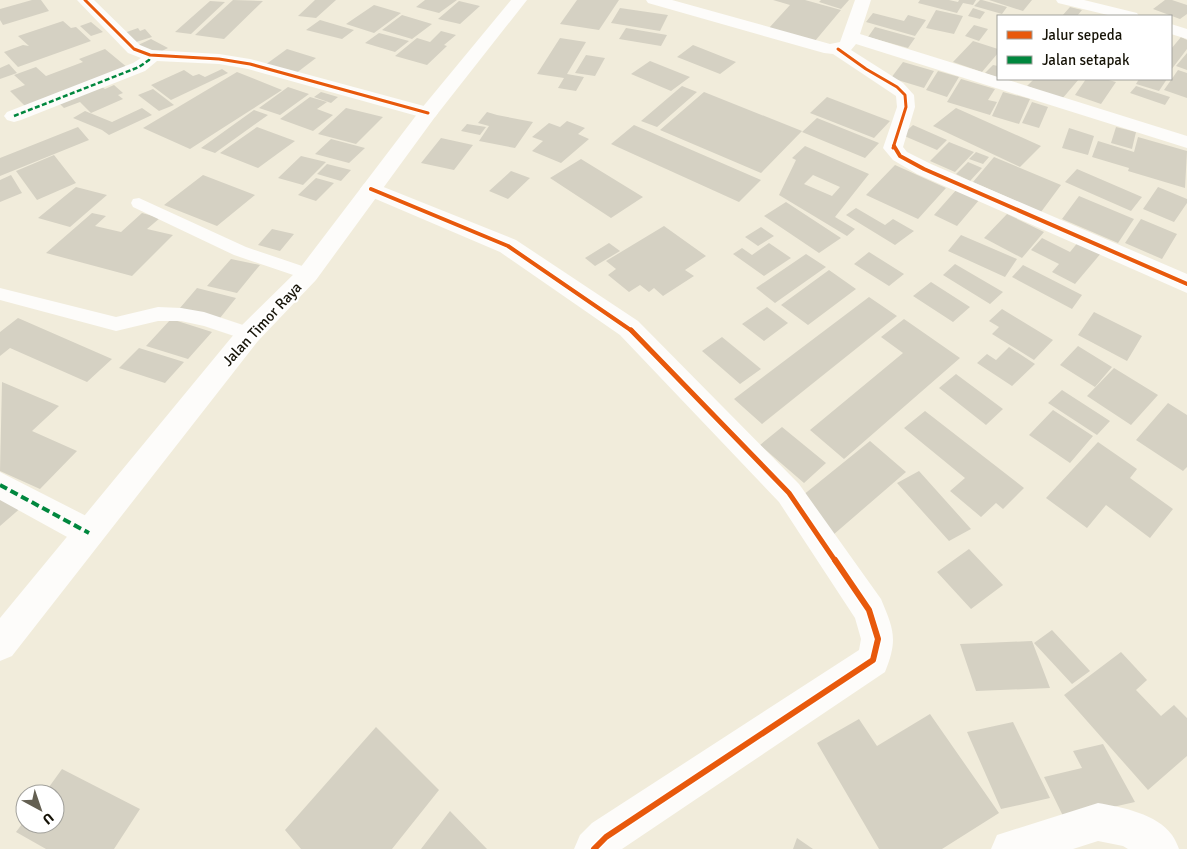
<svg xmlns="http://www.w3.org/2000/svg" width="1187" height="849" font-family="Signika,sans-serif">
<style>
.building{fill:#d5d1c3;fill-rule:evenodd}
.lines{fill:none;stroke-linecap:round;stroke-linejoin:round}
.service{fill:#fdfcfa;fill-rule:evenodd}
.minor{fill:#fdfcfa;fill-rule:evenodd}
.trunk{fill:#fdfcfa;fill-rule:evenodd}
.quiet-far1{stroke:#00873e;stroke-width:2.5;stroke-dasharray:5 2.5;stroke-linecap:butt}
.quiet{stroke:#00873e;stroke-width:4;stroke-dasharray:8 4;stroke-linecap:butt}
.cycleway-far3-casing{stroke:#fff;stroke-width:5}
.cycleway-far2-casing{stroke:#fff;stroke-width:6}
.cycleway-far1-casing{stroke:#fff;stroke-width:8}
.cycleway-casing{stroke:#fff;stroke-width:9}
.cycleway-far3{stroke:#e8590c;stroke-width:3}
.cycleway-far2{stroke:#e8590c;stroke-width:4}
.cycleway-far1{stroke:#e8590c;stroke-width:5}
.cycleway{stroke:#e8590c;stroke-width:6}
.labels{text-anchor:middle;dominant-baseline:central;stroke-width:4.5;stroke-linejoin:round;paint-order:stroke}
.street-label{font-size:15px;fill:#161307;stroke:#fff}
</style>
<rect width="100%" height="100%" fill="#f1ecdb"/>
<!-- building -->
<path class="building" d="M32 0H41L49 11 3 25 0 20V9Z
M233 0 263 1 224 39 195 35Z
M315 0H336L316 18 298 16Z
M425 0H457L439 13 416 7Z
M577 0H619L599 30 560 24Z
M805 0 841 10 815 41 769 28 790 5 773 0Z
M821 0H849L841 9 819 2Z
M920 0H949L958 2 959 0H976L973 5 963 3 957 13 918 3Z
M980 0H982L1007 7 1002 14 974 6Z
M989 0H1032L1023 11Z
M1165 0H1172L1187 5V14L1180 19 1153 9Z
M210 1 225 2 191 34 175 32Z
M459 1 480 6 460 24 438 19Z
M374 5 401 13 374 33 346 24Z
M1070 7 1082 10 1077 16H1062Z
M620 8 668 15 660 31 611 23Z
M973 8 985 12 980 19 968 16Z
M936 10 963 16 954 34 926 28Z
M873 13 904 21 908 15 926 20 915 36 866 22Z
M402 15 432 24 412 39 382 30Z
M320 20 354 30 342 39 306 30Z
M63 21 71 28 76 27 91 41 18 67 4 52 23 45 29 46 18 36Z
M91 22 103 32 91 36 80 26Z
M974 25 988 29 979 41 965 36Z
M875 27 915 38 908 48 868 37Z
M138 28 140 31 145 29 152 37 133 43 124 33Z
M626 28 667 35 661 46 619 39Z
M441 31 456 35 444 45 447 46 427 65 395 56 417 38 430 42Z
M379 33 409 41 395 52 365 43Z
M1181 37 1187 40V49L1171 70V49Z
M560 38 586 42 567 74 584 77 576 91 558 88 564 78 537 74Z
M151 39 168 48 154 55 138 45Z
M973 41 998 49V53L982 72 953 62Z
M693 45 736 62 720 74 677 57Z
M105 49 128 68 27 108 10 91 25 85 14 75 36 67 46 76 83 62 79 59Z
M287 49 316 58 295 74 265 65Z
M1187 53V70L1176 66Z
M586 55 605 58 595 76 575 73Z
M650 61 690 77 671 91 631 74Z
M903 62 934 71 924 88 891 78Z
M9 64 17 73 0 79V68Z
M993 65 998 66V78L985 73Z
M222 69 228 73 171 100 151 85 184 70 193 76 199 74 205 77Z
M1178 70 1187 73V98L1164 90Z
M938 71 959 77 947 97 926 90Z
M237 72 282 90 190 149 143 128Z
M961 79 995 89 988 100 997 102 990 115 947 102Z
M1034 79H1079L1062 99 1027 86Z
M1086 79H1105L1116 82 1101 104 1075 95Z
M1139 79H1167L1159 91 1136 84Z
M114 85 123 93 118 95 123 99 91 113 80 102 64 108 59 103 101 86 105 89Z
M682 86 697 92 657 127 641 121Z
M1136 86 1170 97 1165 105 1130 93Z
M288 87 309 94 280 115 259 108Z
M153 89 174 105 159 111 138 95Z
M321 92 338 97 331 103 314 97Z
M704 92 802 131 761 173 660 130Z
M1003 92 1030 99 1019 124 992 116Z
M310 97 327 102 317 109 333 115 313 131 280 119Z
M827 97 890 121 874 138 810 113Z
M1032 102 1048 107 1039 128 1022 123Z
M142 108 152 115 109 135 102 130 73 118 85 111 112 122Z
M346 108 383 117 356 144 318 134Z
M956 108 1041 146 1020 167 933 126Z
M254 110 268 115 215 153 201 148Z
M487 112 497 115 533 122 515 148 479 141 489 126 478 123Z
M817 118 879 143 865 158 802 132Z
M567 121 585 128 578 134 589 139 561 163 532 151 543 141 532 137 549 123 560 127Z
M467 124 486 127 480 135 461 131Z
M634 125 761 180 739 202 611 144Z
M913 125 947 140 937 150 902 135Z
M78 127 89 140 0 176V158Z
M257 127 295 141 258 168 220 153Z
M1116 127 1136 132 1132 149 1111 143Z
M1069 128 1094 136 1088 155 1062 148Z
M1138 137 1187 151 1185 188 1128 171 1129 168 1092 157 1098 141 1134 152Z
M441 138 473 145 454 170 421 163Z
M331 139 365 148 349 163 315 154Z
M949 142 974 152 955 172 930 161Z
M805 146 869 174 835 217 855 229 847 236 779 195 796 160 792 158ZM813 175 840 187 832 196 804 184Z
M976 152 989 157 983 164 969 159Z
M54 155 76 183 37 200 16 171Z
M301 156 326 162 303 185 278 178Z
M994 157 1061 185 1041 212 973 182Z
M581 159 643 197 611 218 550 178Z
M968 162 982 168 970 181 956 174Z
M327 164 351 170 341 181 317 174Z
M895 165 946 188 918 219 866 195Z
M1077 169 1142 197 1131 211 1065 182Z
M511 171 530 178 508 199 489 191Z
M11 175 22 193 0 202V180Z
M203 175 255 195 217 226 164 205Z
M316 178 334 183 316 201 298 195Z
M76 187 107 195 70 227 38 218Z
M1158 187 1187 199V203L1174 222 1143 209Z
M957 189 980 199 957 226 934 215Z
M1079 196 1134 219 1118 243 1062 219Z
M786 202 841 238 819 253 764 216Z
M856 208 885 225 893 219 914 231 895 245 846 215Z
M92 213 106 216 95 226 121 232 142 213 160 218 147 229 173 235 132 276 46 253Z
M1007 214 1044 232 1022 258 984 238Z
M1141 219 1177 234 1162 259 1125 243Z
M664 226 706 256 685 270 694 276 663 296 654 288 649 292 640 285 629 292 608 275 616 269 606 261Z
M761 227 774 236 758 246 745 237Z
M272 229 294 234 280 251 258 245Z
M961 235 1017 259 1005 277 948 251Z
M1042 238 1070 252 1079 241 1102 252 1075 284 1052 272 1059 264 1031 250Z
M609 243 620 251 595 266 585 258Z
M769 243 791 258 764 276 733 254 742 248 752 255Z
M869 252 904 274 889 286 854 264Z
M806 254 826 267 775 303 756 288Z
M231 259 260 265 237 293 207 286Z
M955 264 1003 292 990 304 943 275Z
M1023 265 1082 295 1072 309 1012 277Z
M829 270 856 289 808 325 781 305Z
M931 282 970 307 953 322 913 296Z
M197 288 236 298 220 318 180 308Z
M869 297 897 316 762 424 734 399Z
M767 307 788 323 764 341 742 324Z
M1002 309 1053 340 1034 360 992 334 999 327 989 321Z
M1094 312 1142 336 1127 361 1078 335Z
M18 318 112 359 87 382 10 348 0 356V332Z
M171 319 212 332 188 359 146 346Z
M904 319 960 358 844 459 810 430 903 353 881 337Z
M722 337 761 369 740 384 702 351Z
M1078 346 1112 367 1095 387 1060 365Z
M1009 347 1035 364 1012 386 977 363 987 354 996 360Z
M139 348 184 362 165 383 119 368Z
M1114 368 1158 395 1131 425 1087 396Z
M956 374 1003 409 986 425 939 388Z
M2 382 59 406 32 431 77 451 40 489 0 471Z
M1062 390 1110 421 1097 435 1048 403Z
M1168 403 1187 415V467L1183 471 1136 440Z
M1053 410 1093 436 1070 463 1029 435Z
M925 411 1024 488 1003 509 996 503 981 517 950 491 965 478 904 428Z
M782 427 826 463 804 483 760 445Z
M870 441 906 472 833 535 797 500Z
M1098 442 1137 469 1130 478 1173 509 1150 538 1106 505 1087 528 1046 498Z
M919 471 971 529 949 541 897 483Z
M0 491 23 506 0 526Z
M969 549 1003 585 971 609 937 572Z
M1052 630 1090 671 1072 684 1034 643Z
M1032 641 1050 688 976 691 960 644Z
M1121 652 1147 680 1136 690 1161 716 1174 705 1187 718V756L1148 790 1064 695Z
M930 714 999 813 942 849H879L817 743 859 719 877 746Z
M1013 722 1050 798 1001 809 967 732Z
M376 727 439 790 392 849H301L285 830Z
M1103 744 1135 802 1064 818 1044 777 1082 768 1073 751Z
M62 769 140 809 114 849H46L16 832 25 820V824H55V794H44Z
M450 811 487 849H421Z
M797 838 813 849H793Z"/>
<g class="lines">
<!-- service -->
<path class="service" d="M139 198 246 247 314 270 317 274 314 278 308 280 234 255 133 207 131 203 133 199Z
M0 288 116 317 158 307 181 308 204 312 255 329 258 334 255 339 249 341 204 326 181 321H158L116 331 0 300Z"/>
<!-- minor -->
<path class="minor" d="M77 0H94L140 45 152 50 219 54 250 59 435 109 438 113 435 117 428 119 248 69 219 64 157 61 145 71 21 120 14 122 7 120 4 116 7 112 133 63 141 58 128 53Z
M646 0H672L830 44 840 42 855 0H871L860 34 998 77V79H1005L1187 136V148L856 44 851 50 903 83 914 95 915 107 903 147 907 152 931 164 1187 274V293L917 174 893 160 883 148 897 107 896 96 833 54 824 53 648 3Z
M1056 0H1084L1137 13 1139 16H1112L1058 3Z
M1171 24 1187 29V39L1171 34Z
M371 182 516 240 638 321 799 484 881 599C894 630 898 640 885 672L622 849H574L580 835 592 823 859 650 861 639 855 618 779 502 620 335 500 252 364 194 360 189 364 184Z
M0 472 100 523 104 533 100 543 89 547 78 543 0 500Z
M1098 803C1122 807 1157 814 1172 835 1175 839 1177 844 1179 849H1128L1123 846 1098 841 1073 849H991L997 835Z"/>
<!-- trunk -->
<path class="trunk" d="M511 0H527L435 117 316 280 258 341 12 656 0 661V618L240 327 300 268 421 109Z"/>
<!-- quiet-far1 -->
<path class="quiet-far1" d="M14 116 139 67 149 60 150 55"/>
<!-- quiet -->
<path class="quiet" d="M0 485 89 533"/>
<!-- cycleway-far3 casing -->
<g class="cycleway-far3-casing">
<path id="cycleway-far3" d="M85 0 134 49 150 55 219 59 250 64 428 113
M838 49 866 69 897 87 905 95 906 107 893 148"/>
</g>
<!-- cycleway-far2 casing -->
<g class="cycleway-far2-casing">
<path id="cycleway-far2" d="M894 146 900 156 924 169 1187 284
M371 189 508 246 632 331"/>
</g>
<!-- cycleway-far1 casing -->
<g class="cycleway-far1-casing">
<path id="cycleway-far1" d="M631 330 789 493 836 562"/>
</g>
<!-- cycleway casing -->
<g class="cycleway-casing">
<path id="cycleway" d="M594 849 606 837 873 660 878 639 869 610 835 560"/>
</g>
<!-- cycleway-far3 -->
<use href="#cycleway-far3" class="cycleway-far3"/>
<!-- cycleway-far2 -->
<use href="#cycleway-far2" class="cycleway-far2"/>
<!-- cycleway-far1 -->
<use href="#cycleway-far1" class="cycleway-far1"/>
<!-- cycleway -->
<use href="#cycleway" class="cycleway"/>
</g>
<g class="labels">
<!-- street labels -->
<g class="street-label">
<text transform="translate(262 324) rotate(-47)">Jalan Timor Raya</text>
</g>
</g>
<!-- legend -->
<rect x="997" y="15" width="175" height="65" fill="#ffffff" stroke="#a2a19c"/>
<rect x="1007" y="31" width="25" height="8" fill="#e8590c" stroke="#a2a19c"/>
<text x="1042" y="40" font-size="15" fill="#161307">Jalur sepeda</text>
<rect x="1007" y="56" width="25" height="8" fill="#00873e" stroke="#a2a19c"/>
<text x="1042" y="65" font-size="15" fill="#161307">Jalan setapak</text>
<!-- north arrow -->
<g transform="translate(40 809) rotate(140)"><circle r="24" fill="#ffffff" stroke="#a2a19c"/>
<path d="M0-4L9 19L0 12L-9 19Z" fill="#635f51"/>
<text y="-8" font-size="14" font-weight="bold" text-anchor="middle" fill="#161307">U</text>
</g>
</svg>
